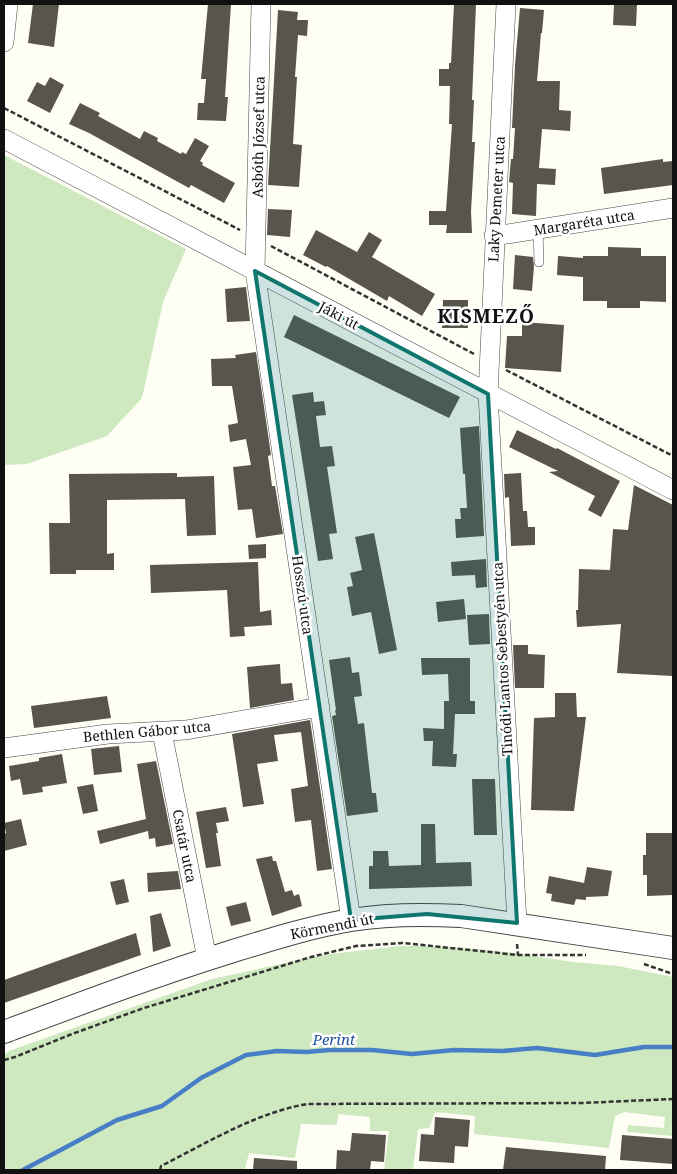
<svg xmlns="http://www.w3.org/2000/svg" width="677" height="1174" font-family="'Noto Serif',serif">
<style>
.green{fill:#cee8bf}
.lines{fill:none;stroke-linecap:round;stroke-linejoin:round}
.stream{stroke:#477ec6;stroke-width:4.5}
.building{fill:#59544d}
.service-casing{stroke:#444;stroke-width:10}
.minor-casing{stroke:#444;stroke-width:20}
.tertiary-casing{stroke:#444;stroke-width:24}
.path{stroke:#333;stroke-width:2.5;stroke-dasharray:5 2.5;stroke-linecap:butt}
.service{stroke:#fff;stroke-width:9}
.minor{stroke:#fff;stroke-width:19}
.tertiary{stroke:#fff;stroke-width:22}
.marked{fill:#0f766e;fill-opacity:0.2;stroke:#0f766e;stroke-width:4;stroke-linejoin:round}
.labels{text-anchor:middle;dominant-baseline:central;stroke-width:5;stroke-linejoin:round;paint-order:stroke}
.street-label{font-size:14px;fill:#111;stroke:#fff}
.water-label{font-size:15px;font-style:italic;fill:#20519d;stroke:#fff}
.district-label{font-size:19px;font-weight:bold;letter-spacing:1px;fill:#111;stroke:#fff}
</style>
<rect width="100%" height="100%" fill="#fefef5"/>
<!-- green -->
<path class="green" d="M4 155 186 249 163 302 142 398 107 436 27 464 4 465Z
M401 946H437L507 952 573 962 618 966 673 977V1136L627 1132 628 1125 664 1128 665 1117 624 1112 615 1116 609 1148 474 1134 475 1116 435 1112 429 1128 418 1129 413 1170H384L389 1131H370V1117L338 1114 337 1125 301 1124 295 1158 249 1153 245 1169 230 1170H4V1055L9 1051 212 979 322 955Z"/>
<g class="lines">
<!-- stream -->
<path class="stream" d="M23 1170 117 1120 162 1106 201 1078 246 1055 277 1051 307 1052 329 1050H372L412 1054 454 1050 503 1051 537 1048 595 1055 644 1047H673"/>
</g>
<!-- building -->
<path class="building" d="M33 4H59L54 47 28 43Z
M208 4H231L225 97H228L226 121 197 120 198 103H204L206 79H201Z
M454 4H476L472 100H474L472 142H475L471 211 472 233H446L447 225H429V211H446L452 124H449L450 86H439V69H449V63H451Z
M614 4H637L636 26 613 25Z
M520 8 544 10 542 33H541L537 81H560L559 110 571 111 570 131 542 129 539 168 556 169 555 185 537 184 536 216 512 214 513 183 509 182 511 159H513L515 128H512L515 65Z
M278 10 298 12 297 20H308L307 36 298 35 295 77H297L293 144 302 145 299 187 268 185Z
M50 77 64 85 50 113 27 101 37 82 45 86Z
M80 103 100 113 98 116 140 139 144 131 158 138 157 141 181 154 182 152 186 154 195 138 209 146 200 161 203 163 202 165 235 183 224 203 191 185 189 188 89 133 69 124Z
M663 159V162L673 161V185L604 194 601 168Z
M268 209 292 210 290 237 267 235Z
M316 230 357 252 369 232 382 240 372 257 435 294 422 316 389 296 387 301 327 266 326 267 303 255Z
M608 247 641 248V256H666V302L640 301V308H607V301H583V277L557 275 558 256 583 258V256H608Z
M515 255 533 257 534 266 532 291 513 289Z
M246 287 250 321 227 322 225 289Z
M443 300H468V328H442Z
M294 315 460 397 449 418 284 337Z
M522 322 564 325 561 372 505 368 507 336H522Z
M256 352 271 455 268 456 272 486H275L283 534 256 538 252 509 238 510 233 467 251 465 246 439 230 442 228 425 238 423 232 386H212L211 359 236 358 235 355Z
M313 392 314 402 324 401 326 415 316 416 320 447 332 446 335 466 327 467 337 533 329 534 333 559 318 561 292 395Z
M479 426 484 536 456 538 455 519H461L460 508H467L465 474H463L460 428Z
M517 430 556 449 557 448 620 481 601 517 588 510 595 496 549 472 558 471 509 447Z
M177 473V477L214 476 216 535 187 536 185 499 107 500V554L114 553V570H76V574H50L49 523H70L69 474Z
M521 473 523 511H527L528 527H535V545L511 546 509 497 505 498 504 474Z
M634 485 673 505V676L617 673 621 624 577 627 576 610H578L579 569 610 570 613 529 628 530Z
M374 533 397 650 379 654 371 612 352 616 347 587 353 586 350 573 362 570 355 537Z
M266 544V558L249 559 248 545Z
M486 559 487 587 476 588 475 575 452 576 451 562Z
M258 562 260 612 271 610 272 625 244 627 245 636 230 637 227 590 151 593 150 565Z
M464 599 466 619 438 622 436 602Z
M489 614 490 644 469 645 467 615Z
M513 645H528V654L545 655 544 688H515Z
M350 657 352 673 359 672 362 696 354 697 358 724 364 723 372 793H376L378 812 347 816 332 716 336 715 335 710H336L329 660Z
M421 658H470V701H475V714H455L453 754H457L456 767 432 766 433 741H424L423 728 444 729V701H449L448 674 422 675Z
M280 664 281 684 292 683 294 700 250 708 247 667Z
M555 693H576L577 717H586L574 811 531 810 534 718 555 717Z
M107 696 111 718 34 728 31 706Z
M310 720 332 869 317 871 311 820 295 822 291 789 308 786 301 732 274 735 278 761 257 764 264 804 243 807 232 734Z
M119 746 122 772 94 775 91 749Z
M62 754 67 783 42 787 43 792 23 795 20 779 11 781 9 766 39 761V758Z
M156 761 173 844 156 847 155 838 149 839 148 831 100 844 97 831 146 819 137 764Z
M472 779H495L497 835H474Z
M93 784 98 811 83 814 77 787Z
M226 807 229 821 216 823 218 833H216L221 866 206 868 196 812Z
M21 819 27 845 4 851V834L6 833 4 823Z
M421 824H435L436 863 471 862 472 886 369 889V866H373V851H388L389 866 421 865Z
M646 833H673V895L647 896V875H643V855H646Z
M272 856 273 861H276L285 892 292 890 294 896 299 894 302 906 272 916 256 859Z
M587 867 612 871 608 896 586 897V900L576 899 574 905 551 901 552 894 546 893 549 876 584 883Z
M178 871 181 889 148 892 147 873Z
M124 879 129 902 116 905 110 882Z
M246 902 251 921 231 926 226 907Z
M161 913 171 946 153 952 150 916Z
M136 933 141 955 4 1003V980Z
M435 1117 470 1120 468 1147 455 1146 454 1163 419 1161 421 1134 434 1135Z
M352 1133 386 1135 384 1162 371 1161 370 1170H336L337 1150 350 1151Z
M622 1135 673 1139V1164L620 1160Z
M506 1147 606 1156 605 1170H503Z
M254 1158 297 1161V1170H253Z"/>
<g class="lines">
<!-- service casing -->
<g class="service-casing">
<path id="service" d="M538 229 539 262"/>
</g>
<!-- minor casing -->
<g class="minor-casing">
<path id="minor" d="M261 4 255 271 351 920
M506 4 488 394 517 923
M4 42 8 4
M4 139 673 490
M494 236 673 208
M162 732 207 959
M4 748 108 734 186 730 320 707"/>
</g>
<!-- tertiary casing -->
<g class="tertiary-casing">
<path id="tertiary" d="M4 1032C79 1004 153 976 230 952 269 940 310 927 351 920 387 914 424 914 461 916L673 948"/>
</g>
<!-- path -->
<path class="path" d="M4 108 240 230
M271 246 474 354
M506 370 673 456
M517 944 518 955
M644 964 673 974
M4 1060 15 1057 72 1034 144 1008 311 957 356 946 403 943 518 955H586
M160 1170 161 1166C207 1143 255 1113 307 1104L581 1103 673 1099"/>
<!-- service -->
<use href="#service" class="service"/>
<!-- minor -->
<use href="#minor" class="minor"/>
<!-- tertiary -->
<use href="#tertiary" class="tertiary"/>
</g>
<!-- marked area -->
<path class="marked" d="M255 271 488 394 517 923 427 914 351 920Z"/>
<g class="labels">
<!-- street labels -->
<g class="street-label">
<text transform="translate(258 137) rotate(-89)">Asbóth József utca</text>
<text transform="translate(496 199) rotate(-87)">Laky Demeter utca</text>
<text transform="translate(584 222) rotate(-9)">Margaréta utca</text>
<text transform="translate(339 315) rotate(28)">Jáki út</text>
<text transform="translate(303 595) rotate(82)">Hosszú utca</text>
<text transform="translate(502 659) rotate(-93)">Tinódi Lantos Sebestyén utca</text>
<text transform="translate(147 731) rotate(-5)">Bethlen Gábor utca</text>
<text transform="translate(185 846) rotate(79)">Csatár utca</text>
<text transform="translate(332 926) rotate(-11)">Körmendi út</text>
</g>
<!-- water labels -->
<g class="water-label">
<text x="334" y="1039">Perint</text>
</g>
<!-- district labels -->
<g class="district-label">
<text x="486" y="316">KISMEZŐ</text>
</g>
</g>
<!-- border -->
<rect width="677" height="1174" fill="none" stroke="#111111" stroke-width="10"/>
</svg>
